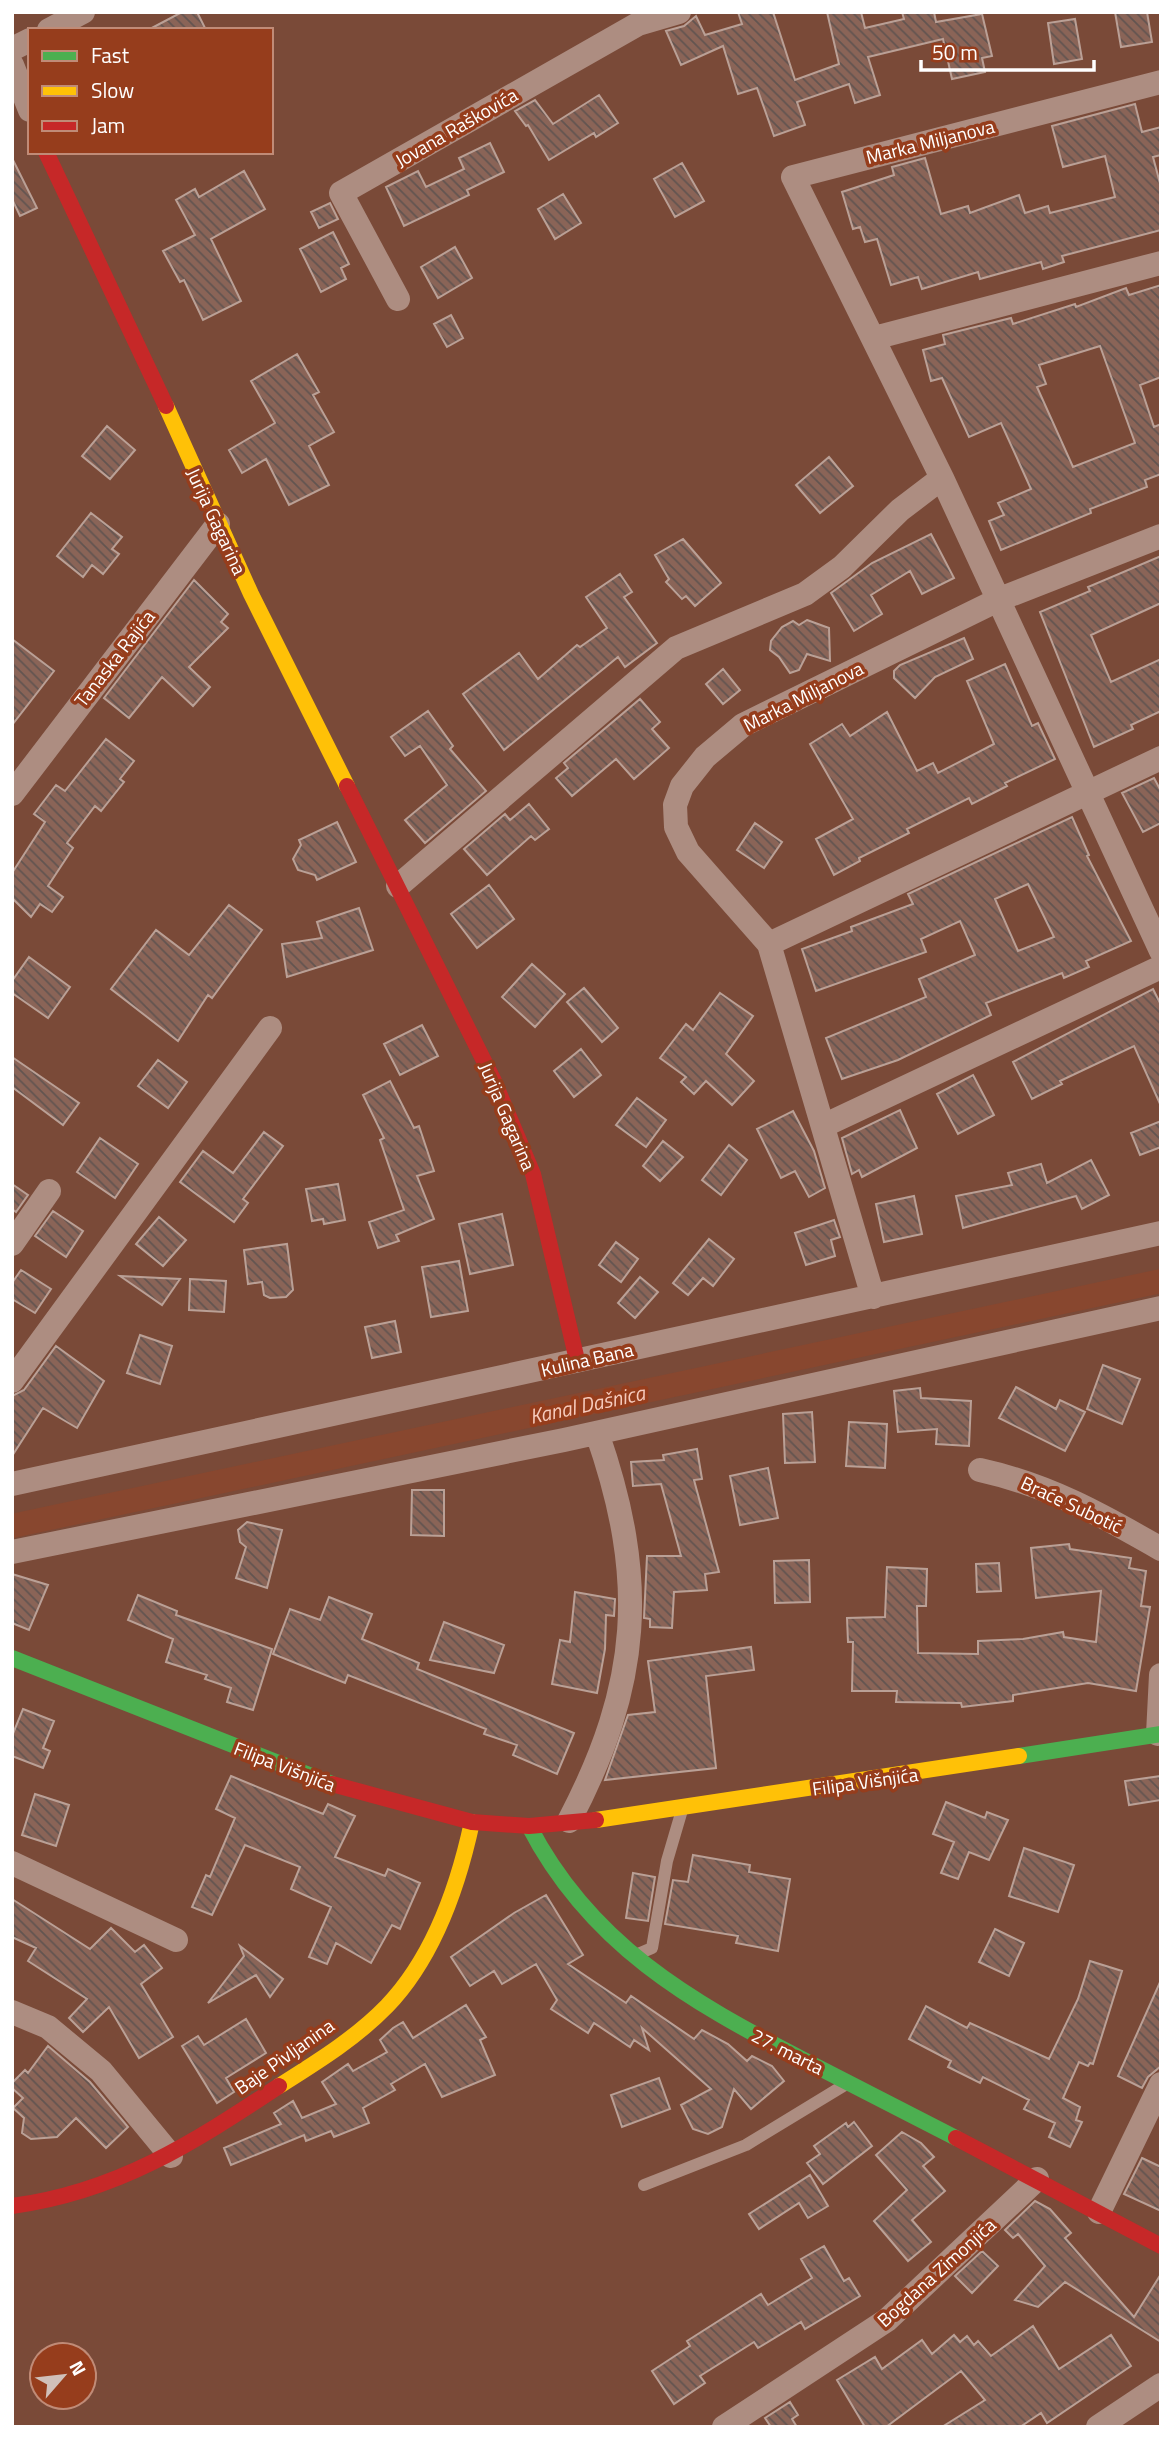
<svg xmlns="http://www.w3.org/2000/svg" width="1173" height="2439" font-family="'Titillium Web',sans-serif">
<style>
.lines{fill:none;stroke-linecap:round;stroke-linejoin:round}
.canal{stroke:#88472f;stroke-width:24}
.building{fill:url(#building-back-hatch);stroke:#baa096;stroke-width:2;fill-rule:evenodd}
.lane{stroke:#ad8d81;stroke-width:12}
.street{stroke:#ad8d81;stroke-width:24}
.fast{stroke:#4caf50;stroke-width:16}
.slow{stroke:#ffc107;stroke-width:16}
.jam{stroke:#c62828;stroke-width:16}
.labels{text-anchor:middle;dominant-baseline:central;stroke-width:7;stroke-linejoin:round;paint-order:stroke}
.street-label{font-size:19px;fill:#fff;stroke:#963d1c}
.water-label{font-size:21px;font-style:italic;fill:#f6cbbd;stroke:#963d1c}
</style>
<defs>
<pattern id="building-back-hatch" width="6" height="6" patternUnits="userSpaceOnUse" patternTransform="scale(1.75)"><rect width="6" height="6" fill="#8a6457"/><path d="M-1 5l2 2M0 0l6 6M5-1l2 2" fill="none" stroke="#625450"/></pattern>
</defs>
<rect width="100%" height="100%" fill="#7a4a38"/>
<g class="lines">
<!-- canal -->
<path class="canal" d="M12 1526 1161 1281"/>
</g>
<!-- building -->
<path class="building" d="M182 12H197L206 30H148Z
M738 12H773L795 80 839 64 827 12H861L865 28 904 19 902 12H934L936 22 982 14 992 56 982 58 985 72 952 79 943 39 868 57 880 95 855 103 849 84 797 102 805 125 774 136 757 88 738 94 723 46 681 65 666 31 684 26 696 16 705 35 742 24Z
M1115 12H1147L1152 42 1121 47Z
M1075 19 1082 59 1054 64 1048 23Z
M599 95 618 123 596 137 594 133 549 160 528 125 526 126 515 111 535 100 553 124Z
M1135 104 1142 132 1161 127V155L1153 157 1161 187V230L1062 256 1064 262 1043 269 1041 262 980 279 978 272 922 289 918 277 891 285 877 239 865 242 860 227 853 229 842 192 894 175 892 167 925 158 941 214 968 206 970 213 1019 195 1025 213 1048 206 1050 213 1115 197 1105 156 1063 167 1052 126Z
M490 143 504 172 467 190 469 195 404 226 386 187 418 171 426 187 464 169 459 158Z
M12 158 37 208 20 216 12 199Z
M682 163 704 201 675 217 654 179Z
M244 171 265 209 211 239 241 301 203 320 184 280 180 282 163 251 195 235 176 200 195 189 199 197Z
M563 194 581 223 555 239 538 209Z
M330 203 338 219 319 228 311 212Z
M333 232 349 264 341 268 346 279 321 292 300 249Z
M455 247 472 278 438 298 421 267Z
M1161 285V377L1140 385 1154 427 1161 424V474L1145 480 1147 487 1090 509 1091 513 1001 550 989 521 1004 515 998 503 1031 489 1001 423 969 437 942 378 931 381 923 350 945 344 943 335 1011 318 1013 324 1075 304 1076 307 1126 288 1129 295ZM1100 346 1135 443 1073 467 1037 387 1046 384 1039 365Z
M451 315 463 338 447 347 434 324Z
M297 354 319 392 313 395 334 432 309 446 329 485 289 505 266 459 242 473 229 450 275 423 251 381Z
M107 426 135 450 110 479 82 456Z
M829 457 853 486 820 513 796 485Z
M91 513 122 537 112 549 119 554 103 574 92 565 83 577 57 556Z
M931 534 954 578 922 594 910 571 871 595 882 614 854 631 831 593 872 563Z
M683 539 721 583 695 606 686 596 682 599 666 582 669 579 655 555Z
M1161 556V603L1091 635 1111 682 1161 659V711L1131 725 1133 729 1094 747 1040 612 1090 591 1088 587Z
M620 574 632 592 624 597 657 643 625 667 618 657 504 750 463 694 519 653 538 679 577 645 580 647 607 628 586 597Z
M194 580 228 614 221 622 228 628 189 667 210 687 193 706 162 677 129 718 104 698Z
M807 620 829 628 830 661 807 654 799 670 790 673 779 657 770 650 771 641 782 627 793 621 799 625Z
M964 638 973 659 935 677 915 698 894 678V671L900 665Z
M12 639 54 671 12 725Z
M1005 664 1032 726 1038 723 1055 759 1005 783 1007 786 972 804 969 798 907 829 909 833 859 858 860 861 834 875 816 839 853 819 810 744 842 724 850 736 887 712 917 771 933 763 938 773 994 744 967 681Z
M723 669 740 690 723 704 706 684Z
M640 699 660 722 652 729 669 748 634 779 616 759 572 796 556 778 568 768 564 763Z
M428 711 453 746 450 749 486 791 425 843 405 820 447 785 420 746 405 756 391 737Z
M106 739 134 761 120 779 124 782 101 811 95 806 67 843 73 848 48 886 63 897 52 912 40 904 31 917 12 898V873L45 822 34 814 56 785 65 791Z
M1154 778 1161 791V823L1143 832 1122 793Z
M529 804 549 829 535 840 531 836 487 875 464 849 505 814 510 820Z
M1072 817 1089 855 1087 856 1131 941 1086 961 1089 967 1064 978 1062 973 986 1003 991 1015 898 1060 842 1079 826 1038 926 997 919 979 975 955 960 921 921 939 926 952 816 991 802 949 852 931 851 927 913 904 908 894ZM1028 884 1054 937 1018 951 995 899Z
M337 822 356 862 317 880 315 875 298 870 293 859 301 845 299 840Z
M755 823 782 842 764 868 737 850Z
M489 885 514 919 477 948 451 914Z
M229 905 262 930 212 998 208 995 178 1041 111 989 156 930 189 955Z
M359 908 373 950 287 977 282 944 322 938 317 922Z
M29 957 70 987 48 1018 12 993V981Z
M532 964 565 994 535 1027 502 997Z
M584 988 618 1028 602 1042 567 1002Z
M1153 989 1161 1005V1106L1134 1046 1060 1081 1062 1084 1032 1099 1013 1062Z
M720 993 753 1016 726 1054 754 1081 732 1105 706 1081 694 1094 681 1082 686 1077 660 1058 686 1024 693 1030Z
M422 1025 438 1056 400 1075 384 1044Z
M581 1049 601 1075 574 1097 554 1071Z
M12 1057 79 1103 63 1125 12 1087Z
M158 1060 187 1082 168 1108 138 1086Z
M973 1075 994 1115 958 1134 937 1094Z
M390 1081 414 1128 419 1126 434 1171 417 1176 434 1219 396 1235 399 1241 378 1248 369 1222 404 1210 380 1140 384 1138 363 1095Z
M637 1098 666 1120 646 1147 616 1125Z
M900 1110 917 1148 862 1177 859 1170 852 1174 842 1138Z
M793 1111 814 1151 825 1188 809 1197 795 1171 781 1178 757 1129Z
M1161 1121V1147L1140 1155 1131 1133Z
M264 1132 283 1146 243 1199 248 1203 234 1222 180 1182 203 1151 233 1173Z
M100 1138 138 1164 115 1198 77 1172Z
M663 1141 683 1157 660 1181 643 1166Z
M729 1145 747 1160 721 1195 702 1180Z
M1091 1160 1109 1195 1082 1209 1076 1196 963 1228 956 1196 1012 1185 1008 1173 1041 1164 1047 1183Z
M12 1184 28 1195 16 1212 12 1209Z
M338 1184 345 1220 324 1224 323 1219 312 1221 306 1189Z
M914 1196 922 1234 884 1242 876 1204Z
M53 1211 83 1231 66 1257 35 1236Z
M502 1214 513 1265 470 1274 459 1224Z
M159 1217 186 1240 163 1266 136 1244Z
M834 1220 840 1237 831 1240 835 1256 806 1265 795 1233Z
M709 1239 734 1259 713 1286 703 1278 688 1295 673 1283Z
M616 1242 638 1259 621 1282 599 1265Z
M287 1244 293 1290 286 1297 270 1298 264 1295 262 1282 248 1284 244 1250Z
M459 1261 468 1311 431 1317 422 1267Z
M21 1270 51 1289 35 1313 12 1299V1283Z
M120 1276 180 1279 162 1305Z
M640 1277 658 1292 635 1318 618 1303Z
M190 1279 226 1281 224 1312 189 1310Z
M395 1321 401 1352 372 1358 365 1327Z
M140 1335 172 1346 160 1384 127 1373Z
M56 1346 104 1381 77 1428 43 1408 12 1456V1396L24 1390Z
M1103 1365 1140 1379 1122 1424 1087 1409Z
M1016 1387 1056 1409 1060 1400 1085 1412 1065 1451 999 1418Z
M920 1388 921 1398 971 1401 969 1446 936 1444 937 1429 898 1432 894 1391Z
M812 1412 815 1462 785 1463 783 1414Z
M849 1422 887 1424 885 1468 846 1466Z
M697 1449 702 1479 694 1480 719 1572 705 1574 707 1590 674 1592 672 1628 650 1627V1619L644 1618 647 1556H681L661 1484 633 1486 631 1462 664 1460 663 1455Z
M768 1468 778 1518 740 1525 730 1476Z
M412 1490H444V1536L411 1535Z
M247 1522 282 1530 267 1588 236 1578 246 1547 240 1542 238 1530Z
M1069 1544 1070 1549 1131 1558 1129 1568 1146 1571 1141 1606 1150 1607 1136 1691 1088 1683 1013 1695V1701L962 1707 961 1703 896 1702 897 1691H852L853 1642H848L847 1618 885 1617 887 1567 927 1569 926 1606H917L918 1653 978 1654V1641L1023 1639 1063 1632 1064 1637 1096 1642 1101 1591 1036 1598 1031 1548Z
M809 1560 810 1602 775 1603 774 1561Z
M999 1563 1001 1591 977 1592 976 1564Z
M12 1574 48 1585 29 1630 12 1623Z
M575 1592 615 1599 614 1616 606 1615 605 1649 597 1693 552 1684 560 1640 570 1642Z
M138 1595 177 1611 176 1615 272 1649 253 1710 227 1702 231 1688 205 1679 207 1675 166 1662 173 1639 128 1620Z
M329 1597 372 1614 362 1639 419 1663 417 1669 574 1733 557 1774 513 1755 517 1745 484 1734 486 1729 348 1675 345 1683 273 1654 290 1609 320 1620Z
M444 1622 504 1645 494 1673 430 1660Z
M751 1647 754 1670 706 1676 716 1768 605 1780 628 1715 655 1712 648 1661Z
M23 1709 54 1721 43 1748 50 1751 43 1768 12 1756V1736Z
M231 1776 323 1814 328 1804 355 1816 335 1857 385 1876 388 1869 420 1883 400 1929 392 1925 371 1963 336 1943 327 1964 309 1957 331 1907 291 1889 300 1867 245 1845 212 1915 192 1907 206 1875 210 1877 235 1818 216 1809Z
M1161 1776V1800L1129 1805 1125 1781Z
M35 1794 69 1805 56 1846 22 1835Z
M946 1802 985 1818 987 1812 1008 1820 989 1860 969 1852 958 1879 941 1873 954 1842 933 1834Z
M1024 1848 1074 1865 1058 1912 1009 1896Z
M693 1855 750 1865 749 1872 790 1879 778 1951 736 1943 738 1936 665 1924 673 1880 688 1882Z
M633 1873 655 1877 648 1921 626 1918Z
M546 1895 583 1955 568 1964 626 2003 631 1996 694 2039 702 2030 728 2044 747 2061 752 2056 772 2066 784 2081 751 2109 734 2089 722 2127 708 2134 693 2129 681 2105 711 2089 642 2028 649 2050 634 2040 630 2047 594 2023 588 2033 551 2009 557 2000 536 1964 502 1984 494 1971 470 1986 451 1957 514 1913Z
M12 1899 90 1949 111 1928 135 1952 144 1945 162 1968 141 1984 173 2037 139 2058 109 2007 83 2032 69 2018 87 1999 28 1961 36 1948 12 1937Z
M995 1929 1024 1943 1009 1976 979 1962Z
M240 1946 283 1979 270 1997 256 1975 208 2003 244 1956Z
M1090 1961 1122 1971 1093 2064 1090 2063 1088 2066 1079 2062 1063 2098 1080 2107 1076 2120 1082 2122 1070 2147 1049 2137 1055 2123 1024 2109 1029 2100 983 2077 980 2083 948 2067 951 2061 909 2039 926 2006 967 2028 970 2023 1049 2059 1078 1999Z
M1161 1980V2066L1148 2077 1142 2088 1118 2076Z
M466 2005 486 2037 480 2040 495 2075 442 2097 425 2064 391 2084 395 2090 363 2108 369 2123 334 2137 331 2131 306 2141 304 2135 231 2165 224 2148 281 2124 274 2113 293 2101 302 2118 336 2104 322 2082 348 2064 353 2071 387 2052 380 2040 393 2028 403 2022 413 2038Z
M246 2019 266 2053 226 2078 234 2092 217 2103 182 2046 198 2036 204 2045Z
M48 2046 90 2082 128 2127 106 2148 76 2118 57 2137 31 2139 22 2133 24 2118 13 2108 23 2098 12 2088V2083L25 2070 28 2073Z
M659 2078 670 2109 622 2127 611 2095Z
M854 2122 872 2146 823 2184 807 2163 820 2154 814 2146 846 2123 848 2127Z
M902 2132 921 2143 934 2157 923 2166 945 2191 912 2220 931 2242 908 2261 874 2221 907 2190 876 2155Z
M1142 2158 1161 2167V2211L1124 2194Z
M810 2175 828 2206 808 2218 799 2203 759 2229 749 2214Z
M1035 2201 1050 2209 1071 2233 1065 2238 1134 2317 1161 2274V2342L1065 2282 1038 2307 1015 2300 1045 2266 1018 2234 1013 2238 1005 2230Z
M824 2246 844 2281 849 2278 860 2296 805 2329 801 2322 758 2348 754 2342 700 2376 705 2383 674 2404 652 2371 690 2346 687 2341 761 2294 768 2305 812 2278 801 2259Z
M982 2251 998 2266 972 2293 955 2276Z
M1033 2326 1059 2369 1111 2335 1131 2366 1047 2423 1041 2413 1020 2427H942L985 2400 961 2371 886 2427H865L837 2380 875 2357 882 2369 922 2340 932 2354 954 2335 960 2342 967 2336 974 2345 978 2341 991 2356Z
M790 2402 798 2415 792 2419 797 2427H771L765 2418Z"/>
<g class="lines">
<!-- lane -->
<path class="lane" d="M638 1954 652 1948 667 1861 682 1810
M644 2185 746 2145 843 2086"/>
<!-- street -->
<path class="street" d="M49 30 83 12
M12 49 30 40
M12 65 30 110
M1161 82 793 177 942 478 1161 951
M398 299 341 193 638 24 679 12
M874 338 1161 263
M12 794 218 524
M398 886 676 648 805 594 842 567 900 510 942 478
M769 944 1161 758
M823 1126 1161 967
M12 1244 49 1191
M873 1297 769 944 688 852 676 827 675 805 682 786 705 757 743 725 1000 599 1161 536
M12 1381 270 1028
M980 1470C1048 1485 1100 1514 1161 1549
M12 1484 1161 1233
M12 1552 564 1440 1161 1308
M1158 1734 1161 1675
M569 1821C641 1684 648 1579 597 1433
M12 1863 176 1940
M12 2012 48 2027 101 2071 171 2156
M1099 2212 1161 2084
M724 2427 887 2320 1037 2179
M1098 2427 1161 2385"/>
<!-- fast -->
<path class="fast" d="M12 1658 332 1784
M1019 1756 1161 1734
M529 1826C590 1944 689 2001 804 2060 855 2086 905 2112 956 2138"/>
<!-- slow -->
<path class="slow" d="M166 406 251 594 347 786
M596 1820 1019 1756
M279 2086C317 2062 356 2038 387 2006 434 1957 458 1887 472 1822"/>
<!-- jam -->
<path class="jam" d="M46 152 166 406
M347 786 494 1081 533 1174 577 1360
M332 1784 472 1822 529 1826 596 1820
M956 2138 1161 2246
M12 2206C117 2192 193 2143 279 2086"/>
</g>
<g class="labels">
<!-- street labels -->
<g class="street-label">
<text transform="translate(456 127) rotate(-30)">Jovana Raškovića</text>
<text transform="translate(930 141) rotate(-14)">Marka Miljanova</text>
<text transform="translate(217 521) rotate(65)">Jurija Gagarina</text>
<text transform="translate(114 658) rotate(-52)">Tanaska Rajića</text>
<text transform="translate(803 696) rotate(-27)">Marka Miljanova</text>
<text transform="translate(508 1116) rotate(67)">Jurija Gagarina</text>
<text transform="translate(587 1359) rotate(-13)">Kulina Bana</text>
<text transform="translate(1072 1504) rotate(25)">Braće Subotić</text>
<text transform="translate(285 1766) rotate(21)">Filipa Višnjića</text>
<text transform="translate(865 1781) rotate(-8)">Filipa Višnjića</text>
<text transform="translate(788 2051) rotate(27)">27. marta</text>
<text transform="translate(284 2056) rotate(-35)">Baje Pivljanina</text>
<text transform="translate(936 2272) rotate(-42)">Bogdana Zimonjića</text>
</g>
<!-- water labels -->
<g class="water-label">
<text transform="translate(587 1404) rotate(-12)">Kanal Dašnica</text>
</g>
</g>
<!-- border -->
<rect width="1173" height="2439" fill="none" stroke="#ffffff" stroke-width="28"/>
<!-- legend -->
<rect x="28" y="28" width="245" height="126" fill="#963d1c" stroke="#c08b77" stroke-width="2"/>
<rect x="42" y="51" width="35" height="10" fill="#4caf50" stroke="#c08b77" stroke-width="2"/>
<text x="91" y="63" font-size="21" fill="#ffffff">Fast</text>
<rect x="42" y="86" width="35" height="10" fill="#ffc107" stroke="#c08b77" stroke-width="2"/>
<text x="91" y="98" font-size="21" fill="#ffffff">Slow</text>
<rect x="42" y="121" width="35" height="10" fill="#c62828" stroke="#c08b77" stroke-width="2"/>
<text x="91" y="133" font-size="21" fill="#ffffff">Jam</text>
<!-- north arrow -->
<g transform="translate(63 2376) rotate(62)"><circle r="33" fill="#963d1c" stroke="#c08b77" stroke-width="2"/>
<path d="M0-5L12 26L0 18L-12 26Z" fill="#d0c0b9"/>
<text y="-10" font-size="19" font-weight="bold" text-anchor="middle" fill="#ffffff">N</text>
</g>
<!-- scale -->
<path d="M921 60v10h173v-10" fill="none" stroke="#ffffff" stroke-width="3.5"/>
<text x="932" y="60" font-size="21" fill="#ffffff" stroke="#963d1c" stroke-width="5" paint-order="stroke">50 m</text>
</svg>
